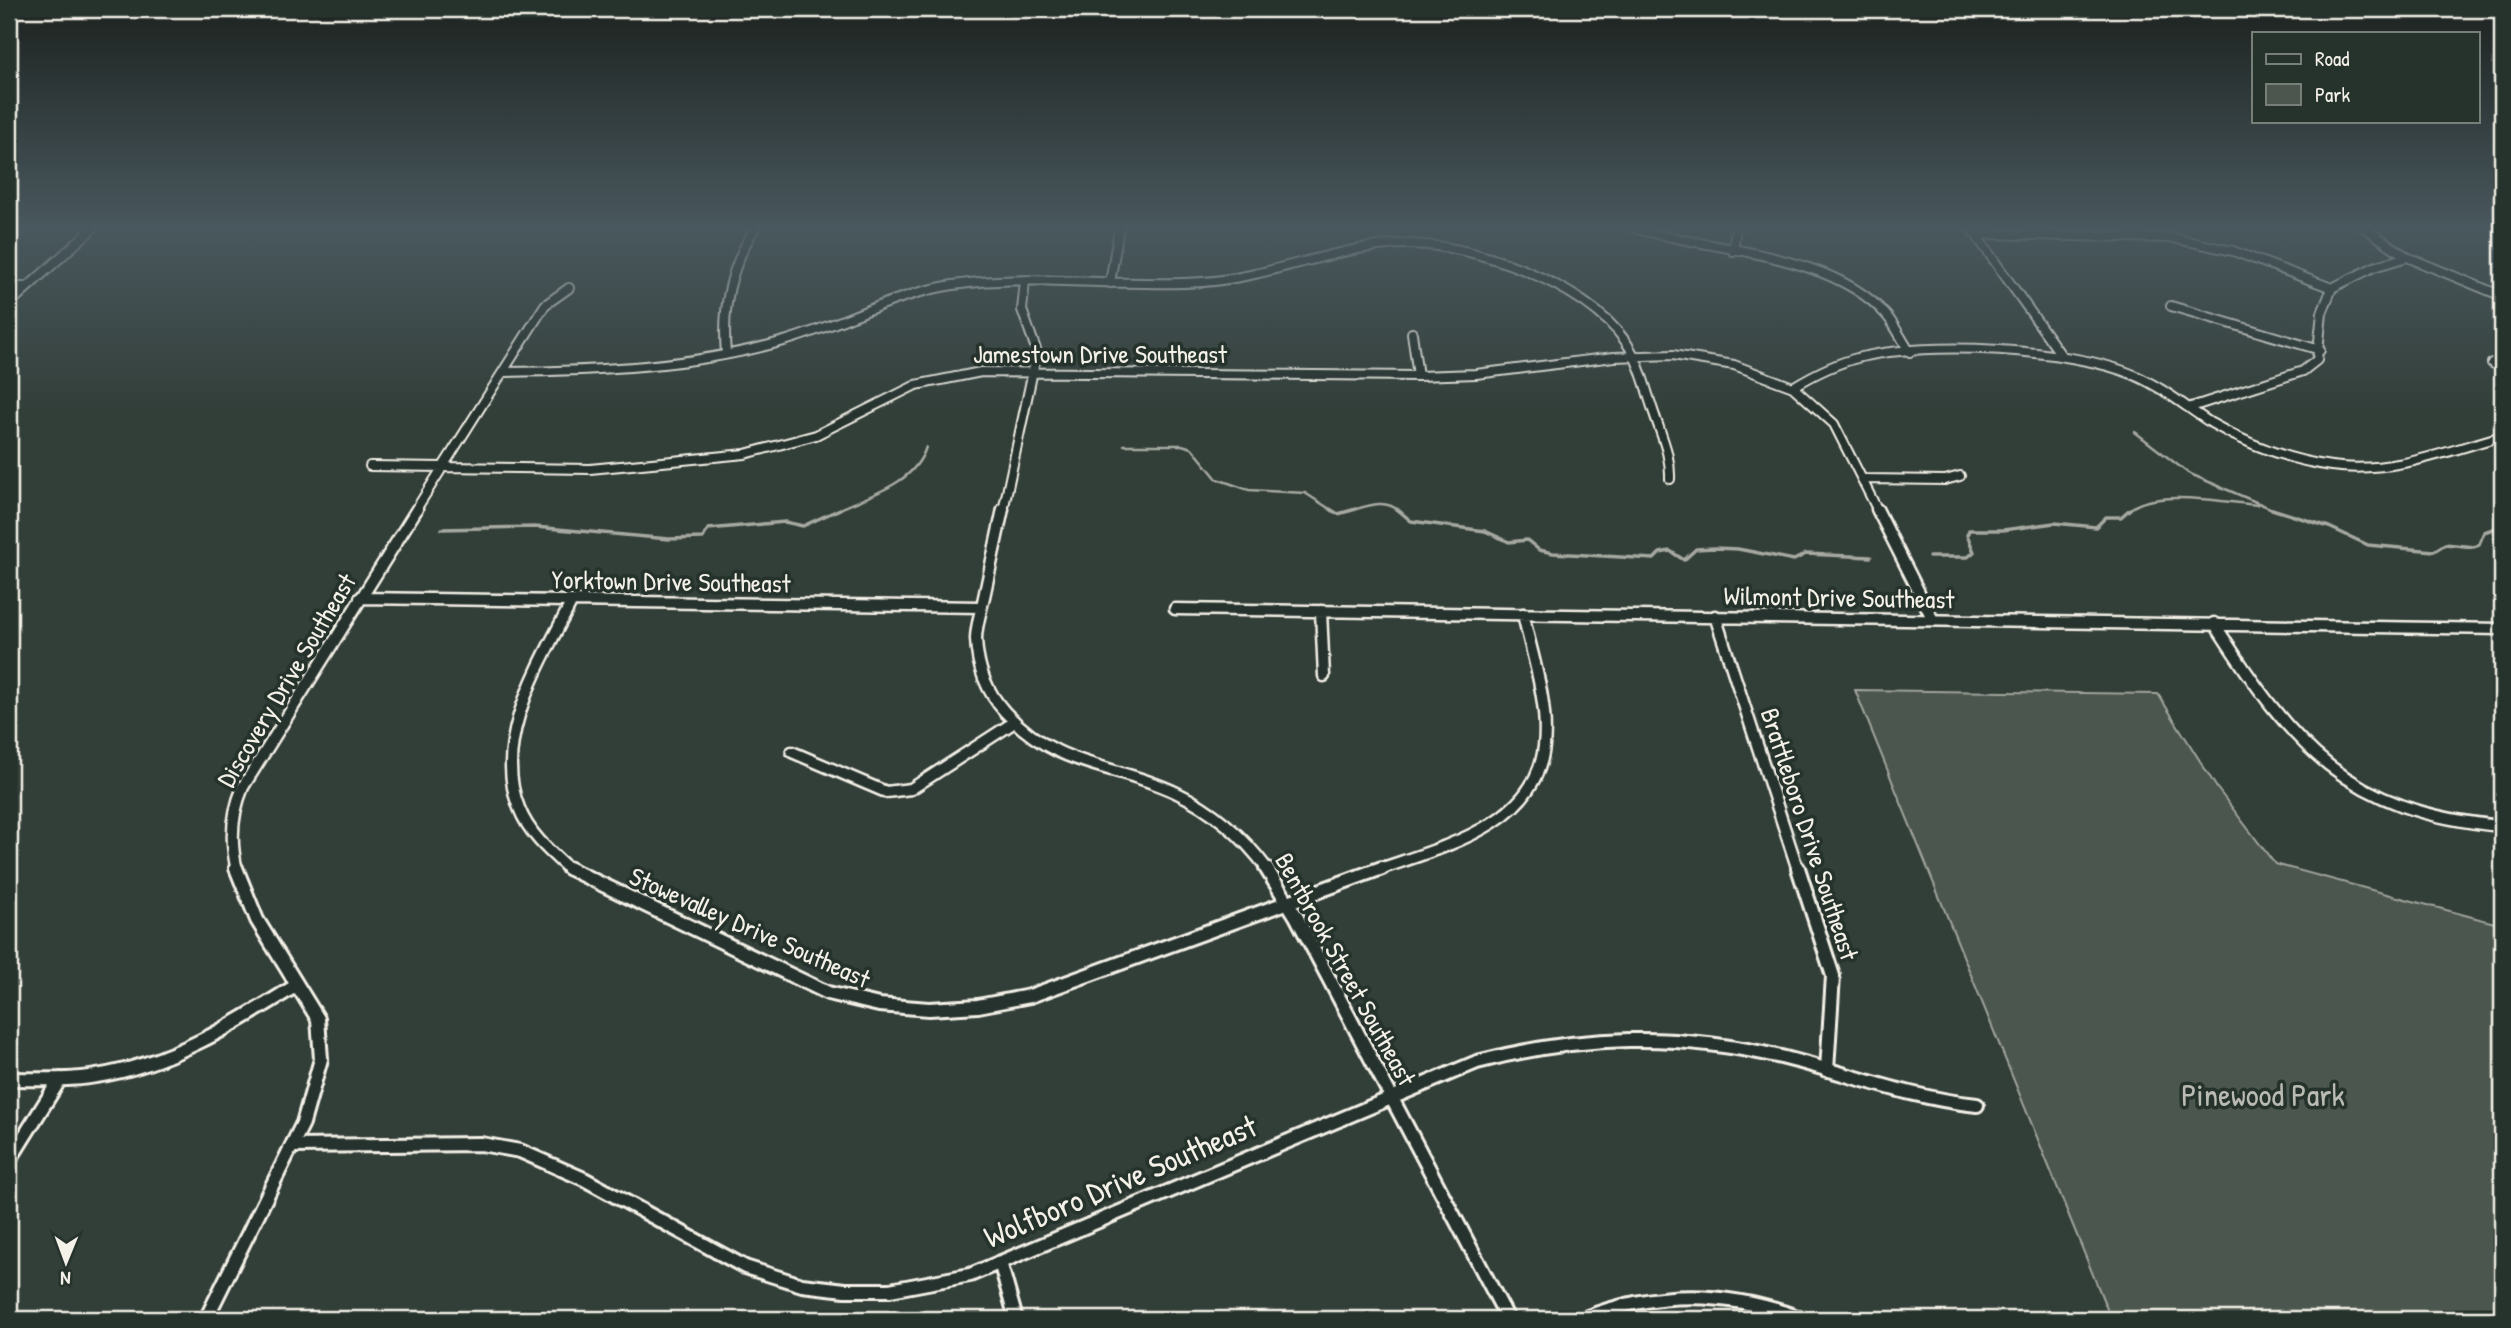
<svg xmlns="http://www.w3.org/2000/svg" width="2511" height="1328" font-family="'Patrick Hand',sans-serif">
<style>
.green{fill:#4c564f;stroke:#a0a49c;stroke-width:2}
.lines{fill:none;stroke-linecap:round;stroke-linejoin:round}
.stream-far1{stroke:#a6a9a1;stroke-width:2.5}
.stream{stroke:#a6a9a1;stroke-width:3.5}
.street-far2-casing{stroke:#f4f1e8;stroke-width:12}
.street-far1-casing{stroke:#f4f1e8;stroke-width:15}
.street-casing{stroke:#f4f1e8;stroke-width:18}
.street-far2{stroke:#26332d;stroke-width:8}
.street-far1{stroke:#26332d;stroke-width:10}
.street{stroke:#26332d;stroke-width:12}
.labels{text-anchor:middle;dominant-baseline:central;stroke-width:7;stroke-linejoin:round;paint-order:stroke}
.street-label{font-size:26px;fill:#f4f1e8;stroke:#26332d}
.near-park-label{font-size:32px;fill:#b9bbb2;stroke:#26332d}
.near-street-label{font-size:32px;fill:#f4f1e8;stroke:#26332d}
</style>
<rect width="100%" height="100%" fill="#323e38"/>
<filter id="ink" filterUnits="userSpaceOnUse"><feTurbulence type="fractalNoise" baseFrequency=".0143" numOctaves="2"/><feDisplacementMap in="SourceGraphic" scale="14" xChannelSelector="R" yChannelSelector="G"/><feConvolveMatrix kernelMatrix="1 2 1 2 8 2 1 2 1" color-interpolation-filters="sRGB"/></filter>
<g filter="url(#ink)">
<!-- green -->
<path class="green" d="M1855 690 2158 694 2217 788 2275 864 2502 925V1319H2111Z"/>
<g class="lines">
<!-- stream-far1 -->
<path class="stream-far1" d="M2135 432 2188 473 2277 511
M1124 445H1182L1192 448 1217 479 1249 490 1305 493 1333 511
M836 511C869 495 914 485 926 447
M1350 511C1367 506 1385 498 1399 511
M2128 511C2152 488 2224 502 2257 505"/>
<!-- stream -->
<path class="stream" d="M1330 509 1338 514 1356 509
M1397 509 1411 521 1485 531 1509 542 1527 540 1539 550 1553 553 1654 559 1660 553 1670 551 1684 560 1696 549 1714 548 1738 549 1794 560 1806 554 1871 557
M2272 509 2329 527 2368 545 2434 551 2445 544 2474 547 2479 544 2484 532 2502 526
M442 529 535 527 669 539 703 538 708 529 785 522 803 526 840 509
M1929 557H1968L1974 552 1967 535 1969 530H2003L2054 523 2096 527 2106 517H2121L2130 509"/>
<!-- street-far2 casing -->
<g class="street-far2-casing">
<path id="street-far2" d="M1634 228C1711 251 1833 252 1887 316 1896 327 1902 340 1910 352
M1971 228 2061 355
M2365 228 2407 257 2502 296
M1974 234 2173 238 2233 251 2332 288
M1733 251 1736 228
M1110 283 1119 228
M9 287H27
M9 304 93 228
M2171 306 2320 350
M1412 333 1418 376
M726 354C722 307 730 268 755 228
M2492 363 2502 367
M503 372C597 371 693 367 784 341 841 325 893 294 953 285 1036 273 1119 288 1203 282 1271 277 1335 246 1403 244 1472 242 1586 284 1626 342 1641 364 1646 391 1655 416 1662 437 1671 456 1670 479
M1793 387C1814 374 1836 363 1861 357 1928 341 2071 348 2134 375 2162 387 2186 407 2211 423 2247 444 2289 460 2331 466 2392 474 2444 452 2502 436
M2191 407 2303 371 2317 360 2322 313 2332 288 2374 267 2407 257
M370 466 590 469 745 454 816 435 916 385 981 372 1418 376 1476 374 1614 357 1673 355 1734 365 1793 387 1834 424 1878 511
M1865 479 1945 480 1960 476
M415 511 545 305 569 288
M1003 511 1037 352 1022 310 1025 281"/>
</g>
<!-- street-far1 casing -->
<g class="street-far1-casing">
<path id="street-far1" d="M1003 509C997 538 990 568 984 597 981 611 976 626 976 639 977 666 987 692 1005 712 1059 770 1111 762 1175 792 1214 810 1243 836 1268 870
M1877 509 1933 620
M360 598 981 607
M1175 609 2502 629
M1321 611 1324 676
M1715 616 1798 870
M2214 623C2293 746 2346 812 2502 826
M792 752 886 792 911 789 1013 723
M237 870C230 842 232 813 243 787L417 509
M570 870C550 852 529 834 519 808 491 739 542 661 572 601
M1377 870C1439 848 1536 826 1544 746 1549 703 1532 656 1523 614"/>
</g>
<!-- street casing -->
<g class="street-casing">
<path id="street" d="M568 868 828 993 879 1005 929 1009 978 1006 1030 996 1382 868
M1266 868 1296 916 1508 1319
M1798 868 1833 976 1827 1070
M9 1079C38 1079 67 1081 96 1076 169 1065 235 1024 297 985
M292 1146 481 1144 520 1151 584 1179 745 1267 802 1285 845 1290H890L970 1275 1477 1062C1580 1035 1678 1032 1781 1057 1847 1073 1909 1098 1977 1105
M9 1161 60 1079
M1000 1262 1016 1319
M206 1319 303 1123 321 1059 318 1019 257 920 236 868
M1582 1319C1658 1289 1727 1291 1803 1319"/>
</g>
<!-- street-far2 -->
<use href="#street-far2" class="street-far2"/>
<!-- street-far1 -->
<use href="#street-far1" class="street-far1"/>
<!-- street -->
<use href="#street" class="street"/>
</g>
</g>
<!-- sky -->
<linearGradient id="sky" x2="0" y2="1"><stop stop-color="#1c221f"/><stop offset="0.55" stop-color="#49585e"/><stop offset="1" stop-color="#49585e" stop-opacity="0"/></linearGradient>
<rect width="2511" height="414" fill="url(#sky)"/>
<g class="labels">
<!-- street labels -->
<g class="street-label">
<text x="1100" y="353">Jamestown Drive Southeast</text>
<text transform="translate(671 581) rotate(1)">Yorktown Drive Southeast</text>
<text transform="translate(1839 597) rotate(1)">Wilmont Drive Southeast</text>
<text transform="translate(286 680) rotate(-59)">Discovery Drive Southeast</text>
<text transform="translate(1810 834) rotate(72)">Brattleboro Drive Southeast</text>
<text transform="translate(750 927) rotate(24)">Stowevalley Drive Southeast</text>
<text transform="translate(1346 969) rotate(61)">Bentbrook Street Southeast</text>
</g>
<!-- near-park labels -->
<g class="near-park-label">
<text x="2263" y="1094">Pinewood Park</text>
</g>
<!-- near-street labels -->
<g class="near-street-label">
<text transform="translate(1120 1181) rotate(-23)">Wolfboro Drive Southeast</text>
</g>
</g>
<!-- margin -->
<rect width="2511" height="1328" fill="none" stroke="#26332d" stroke-width="35"/>
<rect x="18" y="18" width="2476" height="1293" fill="none" stroke="#f4f1e8" stroke-width="2.5" filter="url(#ink)"/>
<!-- legend -->
<rect x="2252" y="32" width="228" height="91" fill="#26332d" stroke="#787f78" stroke-width="2"/>
<rect x="2266" y="54" width="35" height="10" fill="#26332d" stroke="#787f78" stroke-width="2"/>
<text x="2315" y="66" font-size="21" fill="#f4f1e8">Road</text>
<rect x="2266" y="84" width="35" height="21" fill="#4c564f" stroke="#787f78" stroke-width="2"/>
<text x="2315" y="102" font-size="21" fill="#f4f1e8">Park</text>
<!-- north arrow -->
<g transform="translate(66 1262) rotate(181)" stroke="#26332d" stroke-width="5" paint-order="stroke">
<path d="M0-5L12 26L0 18L-12 26Z" fill="#f4f1e8"/>
<text y="-10" font-size="19" font-weight="bold" text-anchor="middle" fill="#f4f1e8">N</text>
</g>
</svg>
